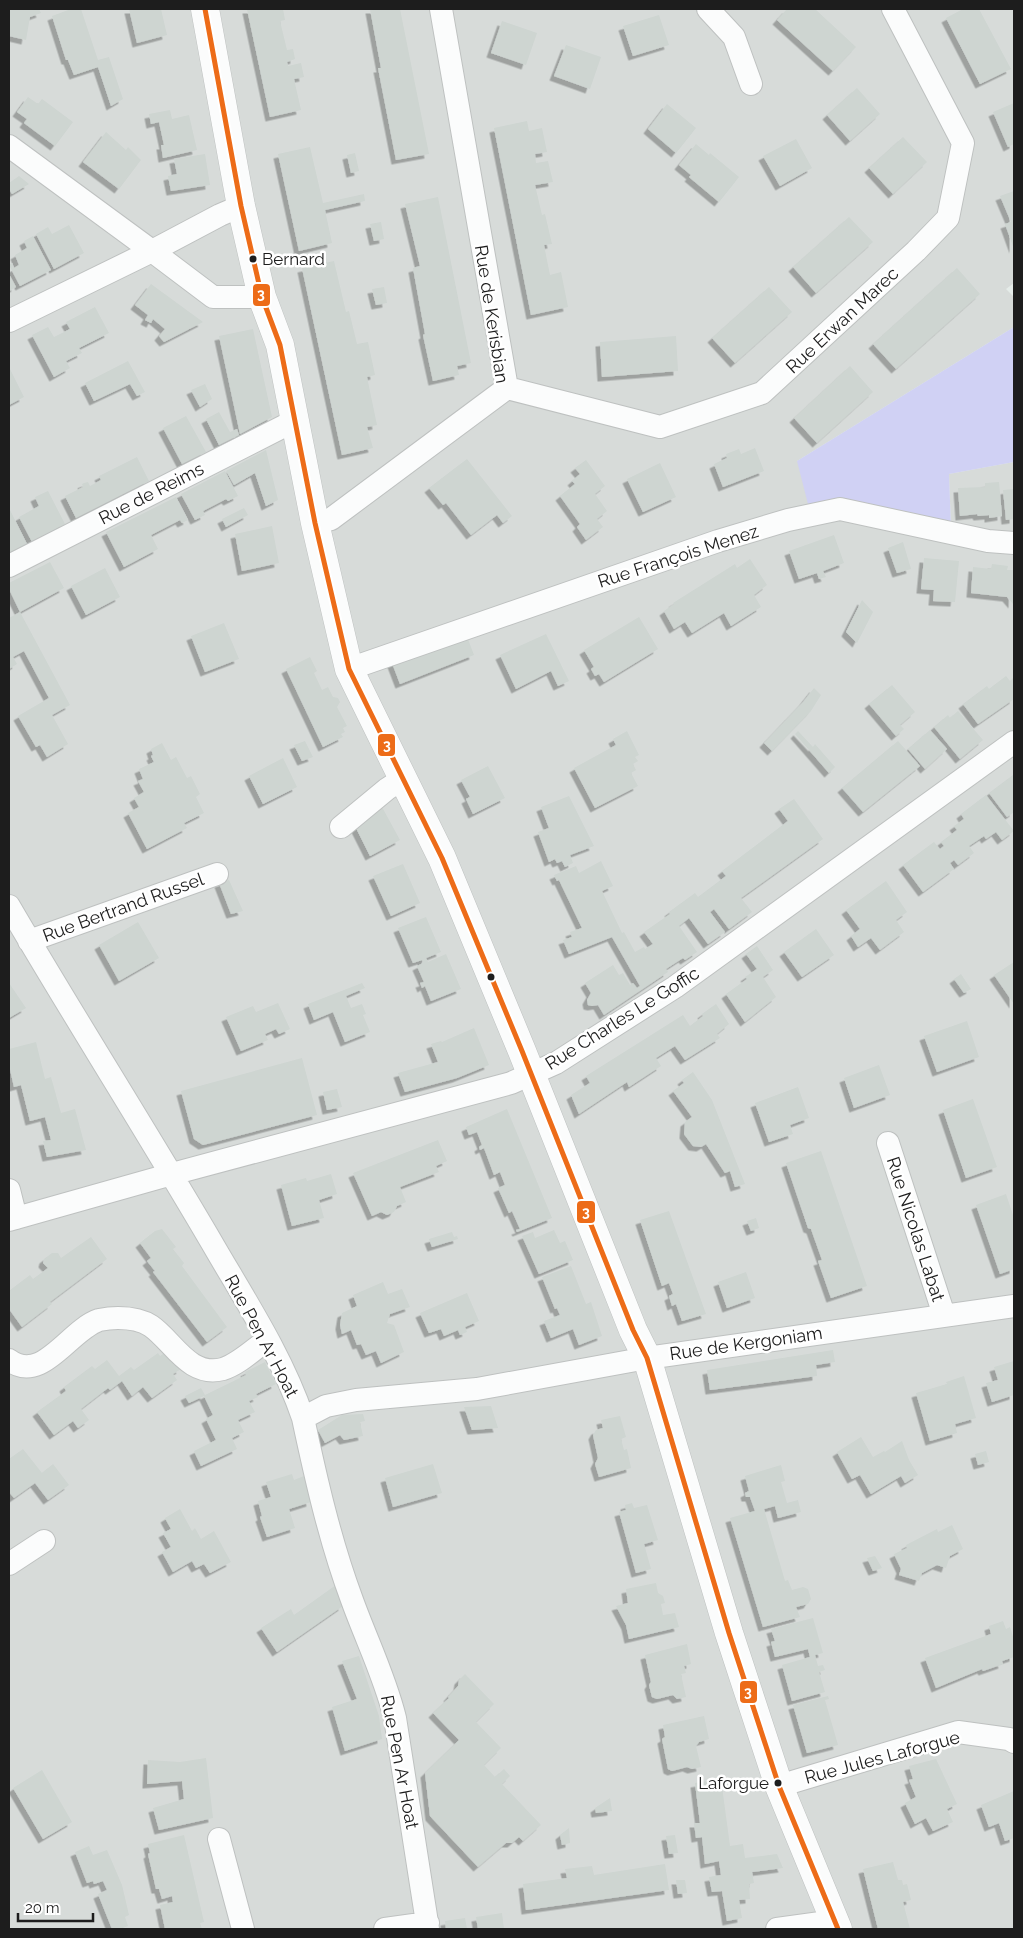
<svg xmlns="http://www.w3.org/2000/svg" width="1023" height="1938" font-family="Raleway,sans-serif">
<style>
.residential{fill:#d7dbd9}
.park{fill:#d0d1f4}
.building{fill:#ced5d1;filter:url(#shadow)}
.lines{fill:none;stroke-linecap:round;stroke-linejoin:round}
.minor-casing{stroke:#bec1c0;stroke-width:24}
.tertiary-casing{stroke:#bec1c0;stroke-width:29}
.minor{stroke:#fbfcfc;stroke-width:22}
.tertiary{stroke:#fbfcfc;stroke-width:28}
.bus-1-casing{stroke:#fff;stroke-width:9}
.bus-1{stroke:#ed6c18;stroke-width:5}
.bus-dot{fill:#1d1d1d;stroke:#fff;stroke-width:2}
.labels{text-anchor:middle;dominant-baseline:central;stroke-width:5;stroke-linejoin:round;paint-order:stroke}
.bus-label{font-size:17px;fill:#1d1d1d;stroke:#fff;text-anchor:start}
.street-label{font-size:18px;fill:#1d1d1d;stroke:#fff}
.line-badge{stroke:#fff;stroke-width:2}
.badge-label{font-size:14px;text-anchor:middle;font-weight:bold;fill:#fff}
</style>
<defs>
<filter id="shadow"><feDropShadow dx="-4.5" dy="4.5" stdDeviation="0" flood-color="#0004"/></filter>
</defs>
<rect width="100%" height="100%" fill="#e5ece9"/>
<!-- residential -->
<path class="residential" d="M9 9H1014V283L1006 289 1014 297V327L797 461 951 527 949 474 1014 462V1929H9Z"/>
<!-- park -->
<path class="park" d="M1014 327V462L949 474 951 528 809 508 797 461Z"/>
<!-- building -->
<path class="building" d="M9 9H39L41 13 30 17 26 40 9 36Z
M71 9H81L98 60 109 57 123 99 111 106 98 67 74 75 68 60H66L52 16Z
M129 9H161L167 35 137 43Z
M247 9H283L285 20 280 21 287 50 293 49 295 59 287 62 288 66 301 63 304 77 294 79 301 110 270 117Z
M370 9H400L429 154 396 160 378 68H381Z
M787 9H815L856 47 833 71 777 20Z
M963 9H979L1011 69 980 84 946 18Z
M659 15 669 45 633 56 623 26Z
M502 21 537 33 526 65 491 53Z
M566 45 601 57 590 89 554 76Z
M857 88 880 114 850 141 827 115Z
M28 97 38 104 42 99 73 122 55 146 24 123 27 119 17 112Z
M1014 103V144L1008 147 993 112Z
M667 104 696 128 676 153 648 129Z
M170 110 172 119 189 115 197 150 163 158 161 145H164L159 122 151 124 149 114Z
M527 121 529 131 542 128 547 152 535 154 536 163 548 161 553 182 535 185 542 215 545 214 552 244 544 245 550 275 561 272 568 307 531 315 494 128Z
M106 132 126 150 128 147 141 160 119 189 83 162Z
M903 137 927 162 893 194 869 168Z
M796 139 812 168 780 186 763 156Z
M696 144 709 155 710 153 739 177 719 202 689 177 691 175 679 165Z
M310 147 323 203 364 194 365 201 325 210 332 243 299 251 278 154Z
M355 153 359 171 351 173 347 155Z
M205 154 210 185 171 191 168 176 177 174 174 159Z
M19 176 29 184 12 194 9 189V183Z
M1014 191V249L1005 224 1011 222 1000 196Z
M438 197 471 363 457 366 459 375 433 381 423 335 425 334 413 268 420 266 405 204Z
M849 217 873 242 816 293 793 267Z
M381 222 384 239 374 241 370 224Z
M69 225 84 253 54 269 36 234 48 227 52 234Z
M33 236 51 270 20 286 9 265 12 263 14 268 19 265 15 255 27 248 24 241Z
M334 261 346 312 349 311 357 344 368 342 375 375 367 377 377 425 367 427 373 448 342 455 302 268Z
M957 268 980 294 896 369 873 344Z
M9 274 16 287 9 291Z
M151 284 203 322 164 342 159 336 165 329 153 319 151 323 145 320 148 315 135 305Z
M384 287 387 303 376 305 372 289Z
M769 287 792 312 735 363 712 338Z
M95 307 109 333 79 348 82 353 66 361 70 368 54 377 32 335 48 327 54 337 70 329 66 322Z
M253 329 272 417 240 434 219 336Z
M676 336 678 371 602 377 600 342Z
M128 361 145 392 137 396 130 384 94 401 85 383Z
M850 366 873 392 817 443 794 418Z
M9 367 24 397 9 405Z
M205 384 212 399 200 407 191 390Z
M219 412 230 432 237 429 239 435 219 445 206 419Z
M186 416 206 452 182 464 163 428Z
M755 448 764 471 723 487 714 464 727 458 726 454 739 449 741 454Z
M266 450 278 500 266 506 255 473 234 485 226 471Z
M137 457 149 481 76 518 65 496 83 487 82 484 84 483 88 482 90 486 101 480 99 476Z
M467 459 512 516 503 523 497 515 471 535 446 503 443 505 429 488Z
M586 460 605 486 595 494 607 511 597 519 603 527 586 540 577 527 580 524 560 496 575 484 572 481 580 474 575 468Z
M660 463 676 497 643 512 627 479Z
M225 471 238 496 228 501 226 499 203 511 205 515 195 520 181 494Z
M999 482 1002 516 989 518V515L978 516 977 514 960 516 958 488 985 487V483Z
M1014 489V519L1006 520 1003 490Z
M48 491 65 524 32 542 19 517 39 506 35 497Z
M176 497 188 520 182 523 180 520 151 535 158 549 124 567 106 532Z
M244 508 248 515 226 527 222 519Z
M10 510 27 544 9 553V526H10L9 511Z
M272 526 279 563 242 571 235 534Z
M834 535 844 563 823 571 826 577 819 579 817 573 799 579 789 551Z
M903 542 911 569 897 573 888 548Z
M924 558 959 561 955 602 933 601 934 590 921 589Z
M750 559 767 585 754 595 761 607 731 626 724 613 692 633 685 622 674 629 664 611 674 604 673 603 735 564 737 568Z
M50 562 64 588 20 612 70 705 52 715 68 744 47 757 40 745 36 747 18 716 49 698 24 651 13 657 17 664 9 669V618L20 612 9 589V583Z
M992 564 1008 566 1007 570H1014L1013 604 1007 597 971 593 973 567 991 569Z
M105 568 120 597 86 615 71 586Z
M862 600 873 612 857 643 846 632Z
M639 617 658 649 604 682 599 674 595 676 591 669 594 667 584 650Z
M224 623 239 659 205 672 191 636Z
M466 634 474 655 400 684 392 663Z
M546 634 569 681 558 686 551 671 516 689 500 655Z
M310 657 317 671 314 673 322 690 328 687 333 697 338 698 340 702 337 707 347 726 343 728 345 732 341 734 343 737 323 747 286 669Z
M1006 676 1010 681 1014 677V699L978 724 963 704 987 686 989 689Z
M892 685 915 712 900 725 904 729 896 736 869 704Z
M814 688 821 695 811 711 772 751 764 743 803 702Z
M958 711 983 740 960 759 934 727 948 715 950 718Z
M930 730 947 749 925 769 908 749Z
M627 731 639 755 635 757 638 761 633 764 636 770 631 773 638 786 595 808 574 768 616 745 613 739Z
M798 731 813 747 815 744 835 767 829 773 795 734Z
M305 741 313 757 302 761 294 745Z
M898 741 920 766 863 812 842 788Z
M162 743 171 760 176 757 187 778 191 776 200 794 196 797 204 813 184 823 187 828 147 849 128 813 139 807 134 798 144 792 138 781 143 779 139 769 154 762 151 756 153 755 151 749Z
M283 758 297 787 263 804 249 776Z
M488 766 505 798 473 814 466 799 470 797 461 780Z
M1013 775 1014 812 1007 817 989 793Z
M986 795 1014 831 1002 840 996 832 986 839 984 836 969 846 974 853 958 865 954 860 950 863 954 869 923 892 903 865 934 842 940 849 944 846 941 842 957 830 954 826 964 819 961 814Z
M569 796 594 846 570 855 573 863 565 867 562 861 557 863 555 859 549 862 538 832 549 828 541 807Z
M794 799 823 839 741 898 752 912 729 929 714 909 710 912 725 932 708 944 689 918 679 926 697 952 685 960 683 958 666 969 668 972 604 1015 598 1005 592 1006 588 1005 587 1000 591 993 585 983 613 965 619 975 623 973 630 985 633 983 637 988 640 986 612 937 569 954 563 940 572 937 570 932 582 928 559 880 557 881 554 875 576 866 579 873 601 861 613 886 602 891 622 933 624 932 635 952 644 947 645 949 653 944 644 932 670 914 669 912 695 893 698 897 726 876 722 871 788 821 779 809Z
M382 807 400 840 370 856 353 822Z
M403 864 420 903 391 916 373 876Z
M229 880 243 911 231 914 219 883Z
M886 881 907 912 896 920 904 932 880 950 871 938 858 947 851 936 860 929 846 910Z
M426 917 441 952 426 958 428 962 446 954 461 989 431 1001 425 986 422 988 420 983 424 982 417 966 423 963 422 960 413 963 398 928Z
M138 922 159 958 119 981 99 945Z
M816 929 834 955 802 977 784 952Z
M757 946 773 970 763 977 776 997 745 1022 726 994 747 979 745 977 757 969 746 954Z
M1014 962V1004L994 975Z
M961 974 971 989 964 993 954 979Z
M9 983 26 1008 9 1018Z
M362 983 365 988 346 996 351 1008 362 1004 366 1014 363 1015 370 1032 345 1042 333 1012 314 1020 308 1004Z
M278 1003 290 1029 279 1034 276 1029 265 1034 268 1040 241 1051 226 1017 253 1006 256 1012Z
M716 1004 729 1024 717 1034 720 1038 685 1060 675 1046 656 1058 661 1066 629 1087 627 1082 579 1114 571 1095 590 1083 586 1076 683 1015 690 1026 703 1016 702 1014Z
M967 1021 979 1057 937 1072 924 1036Z
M474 1028 489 1065 457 1078 405 1092 398 1073 438 1062 431 1044 441 1041 442 1042Z
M36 1042 45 1079 51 1077 61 1113 75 1109 86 1150 47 1157 43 1141 51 1140 45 1117 30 1121 21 1085 14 1087 9 1065V1049Z
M302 1058 317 1115 203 1145 194 1139 181 1091Z
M879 1065 890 1095 854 1108 844 1078Z
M693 1072 712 1100 745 1184 735 1187 730 1171 725 1173 706 1144 701 1147 693 1146 684 1134 685 1122 692 1117 673 1091 684 1083 682 1080Z
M798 1087 809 1118 790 1125 793 1134 769 1142 755 1103Z
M337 1089 342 1107 327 1110 323 1092Z
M973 1099 997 1167 966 1178 943 1110Z
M507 1109 552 1218 517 1232 516 1230 520 1229 512 1211 509 1213 498 1188 505 1185 500 1172 494 1175 484 1148 480 1150 479 1147 482 1145 477 1132 469 1135 466 1127Z
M438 1140 447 1161 436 1166 439 1172 400 1187 406 1202 397 1206 394 1212 387 1215 381 1212 372 1216 353 1173Z
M821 1151 867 1286 831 1298 818 1261 822 1260 811 1229 808 1228 786 1163Z
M331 1174 337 1194 319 1200 324 1218 292 1226 281 1185 306 1178 307 1181Z
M1006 1194 1014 1218V1269L1000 1274 976 1205Z
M669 1211 706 1314 682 1321 676 1304 672 1306 669 1296 673 1294 669 1283 662 1286 640 1220Z
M756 1218 759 1228 751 1231 747 1221Z
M162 1229 176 1247 173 1249 184 1263 182 1266 227 1327 207 1342 153 1272 155 1271 147 1261 151 1258 140 1243 155 1231Z
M554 1230 560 1243 565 1241 573 1260 539 1274 522 1236 533 1232 535 1238Z
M452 1232 454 1237 457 1236 458 1239 432 1247 429 1239Z
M91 1237 107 1259 50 1302 52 1304 22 1327 9 1309V1291L30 1275 33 1279 48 1268 43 1263 44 1259 52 1253H58L61 1258Z
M571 1266 586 1304 591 1302 602 1336 579 1345 573 1329 551 1338 544 1321 560 1315 557 1308 555 1309 542 1277Z
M746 1272 755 1298 727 1308 718 1282Z
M383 1282 388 1294 402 1289 410 1307 390 1314 387 1323 394 1325 404 1352 381 1363 376 1351 366 1355 361 1344 357 1345 351 1330 342 1334 340 1325 342 1313 357 1306 353 1295Z
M467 1293 479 1321 465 1327 467 1332 460 1335 458 1330 444 1336 441 1329 429 1333 420 1313Z
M833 1350 835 1362 816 1365 817 1376 710 1390 707 1370Z
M168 1351 181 1369 173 1374 177 1380 152 1398 143 1387 132 1396 122 1381 110 1390 108 1388 81 1409 89 1420 78 1428 73 1421 54 1435 37 1412 66 1391 64 1387 92 1366 95 1369 107 1360 119 1376 131 1367 134 1370 158 1353 160 1356Z
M1014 1361V1395L992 1402 986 1383 998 1380 994 1367Z
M265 1362 276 1384 256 1394 258 1397 249 1401 255 1412 238 1420 244 1432 232 1438 237 1449 201 1466 194 1451 216 1440 206 1419 213 1415 204 1396 189 1403 185 1396 201 1388 205 1395 246 1375 245 1372Z
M964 1376 976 1418 955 1424 957 1433 930 1441 916 1393 947 1384 946 1382Z
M491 1406 498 1428 472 1430 464 1407Z
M363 1414 365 1421 360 1422 363 1436 344 1440 340 1435 325 1443 318 1430 342 1415Z
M620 1416 626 1437 621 1439 624 1450 627 1449 631 1468 599 1477 595 1464 598 1458 593 1435 596 1430 603 1428 601 1420Z
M861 1437 873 1457 884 1451 885 1452 902 1441 909 1460 918 1475 905 1483 901 1476 871 1494 860 1475 852 1479 837 1452Z
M23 1449 42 1473 53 1464 69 1485 48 1500 35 1483 14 1498 9 1492V1459Z
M986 1451 989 1462 978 1465 975 1454Z
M433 1464 442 1493 393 1507 385 1478Z
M781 1465 785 1481 781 1482 787 1503 798 1500 801 1512 778 1518 775 1506 764 1509 785 1581 788 1580 792 1590 803 1587 808 1589 811 1599 808 1604 796 1607 800 1617 763 1627 730 1518 755 1511 750 1497H746L745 1493 749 1491 745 1476Z
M292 1474 294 1480 304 1476 311 1502 289 1509 295 1528 267 1537 260 1517 262 1516 258 1501 271 1497 266 1482Z
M632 1503 634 1508 647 1505 658 1540 644 1544 651 1569 636 1573 619 1512 626 1510 625 1505Z
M180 1509 192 1531 195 1528 201 1539 214 1531 231 1562 210 1573 204 1564 196 1568 192 1561 173 1572 162 1552 171 1547 163 1533 171 1529 165 1518Z
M952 1525 963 1549 950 1556 946 1568 937 1565 922 1573 919 1581 899 1575 901 1569 894 1554 907 1548 906 1545 937 1529 938 1532Z
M875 1556 882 1568 873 1571 867 1558Z
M656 1583 658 1593 663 1596 665 1603 661 1604 663 1615 675 1613 679 1627 629 1639 626 1625 616 1606 628 1603 626 1589Z
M336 1585 343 1606 277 1652 261 1628 291 1609 294 1615Z
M813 1618 823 1653 815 1655 818 1666 823 1665 825 1670 819 1672 825 1692 792 1701 782 1665 810 1657 808 1649 775 1657 771 1642 775 1641 771 1629Z
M1003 1621 1006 1629 1010 1627 1014 1640V1657L1002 1661 1003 1664 983 1671 982 1669 936 1688 925 1658 991 1634 989 1626Z
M687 1644 691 1664 684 1666 686 1673 681 1674 686 1697 677 1699 673 1695 657 1699 652 1697 649 1685 651 1682 645 1655Z
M359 1656 379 1716 382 1739 345 1751 332 1707 357 1699 342 1661Z
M465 1674 494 1704 476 1722 501 1748 484 1765 495 1777 504 1769 510 1776 502 1784 541 1825 523 1841 519 1837 512 1843H506L478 1867 430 1816 425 1773 459 1740 433 1713 449 1698 448 1697 458 1686 459 1680Z
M828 1696 829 1699 825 1700 838 1745 807 1753 793 1705Z
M704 1716 709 1739 699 1742 696 1746 701 1767 692 1769 687 1767 672 1771 668 1769 662 1739 665 1737 663 1725Z
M206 1758 213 1818 159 1830 153 1808 184 1799 182 1781 147 1784 148 1760 180 1762Z
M936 1759 957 1804 947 1809 953 1822 933 1831 926 1818 915 1824 905 1803 916 1797 909 1780 913 1779 909 1766Z
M42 1770 72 1822 43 1839 13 1788Z
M721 1779 730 1846 743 1844 745 1858 777 1854 783 1868 752 1872 754 1883 749 1884 750 1899 739 1900 742 1918 727 1921 722 1891 712 1892 709 1877 721 1875 719 1861 705 1864 702 1837 696 1838 694 1823H700L695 1783Z
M1014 1791V1838L1005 1841 999 1823 989 1827 981 1805Z
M610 1798 612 1811 596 1813 595 1808Z
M569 1828 570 1843 562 1845 560 1835Z
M184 1835 204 1922 200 1923 202 1929H165L160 1905 173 1902 172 1896 162 1899 159 1889H156L148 1854 150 1853 148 1844Z
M675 1835 678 1853 669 1854 666 1836Z
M89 1846 93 1855 107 1850 122 1885 129 1915 125 1917 128 1926 120 1929H112L98 1894 107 1890 103 1881 94 1884 93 1881 87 1883 75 1852Z
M893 1862 898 1880H902L903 1885 907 1884 911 1900 903 1902 910 1929H878L863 1869Z
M665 1864 669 1890 526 1910 523 1884 567 1878 565 1869 592 1866 594 1875Z
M676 1880H685L687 1893 678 1894Z
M502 1913 504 1929H478L476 1917Z
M465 1918 467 1929H446L445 1921Z"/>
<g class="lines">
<!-- minor casing -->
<g class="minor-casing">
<path id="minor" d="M441 9 507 388
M708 9 734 37 751 84
M9 146 152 251 9 321
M241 206 220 215 152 251 213 297H262
M507 388 660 427 762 393 916 251 948 218 963 143 893 9
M315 523 331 519 507 388
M9 566 294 421
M349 669 718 541 788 520 840 509 988 541 1014 543
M341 827 387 789 404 778
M9 906C75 1019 146 1130 212 1243 245 1300 282 1356 303 1418 316 1479 330 1541 352 1600 366 1639 385 1677 395 1718L428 1929
M29 941 217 874
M888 1143 944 1315
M9 1190 16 1218
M9 1220 172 1174 511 1083 556 1063 675 987 1014 742
M9 1360C42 1385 69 1330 99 1320 104 1319 112 1318 118 1318 128 1318 142 1320 151 1326 173 1341 189 1378 223 1369 239 1364 254 1349 267 1340
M303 1418 326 1406 356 1400 477 1389 647 1358 1014 1306
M9 1564 44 1541
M779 1786 958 1732 1009 1739 1014 1742
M219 1839 243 1929
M385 1929 428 1923
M777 1929 835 1921"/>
</g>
<!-- tertiary casing -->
<g class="tertiary-casing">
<path id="tertiary" d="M205 9 241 206 262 297 280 345 315 523 349 669 442 858 522 1051 633 1330 647 1358 729 1633 779 1786 838 1929"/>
</g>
<!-- minor -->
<use href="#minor" class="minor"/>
<!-- tertiary -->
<use href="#tertiary" class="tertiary"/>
<!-- bus-1 casing -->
<g class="bus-1-casing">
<path id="bus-1" d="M205 9 241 206 262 297 280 345 315 523 349 669 442 858 522 1051 633 1330 647 1358 729 1633 779 1786 838 1929"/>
</g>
<!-- bus-1 -->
<use href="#bus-1" class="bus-1"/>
</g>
<!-- markers -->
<g class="bus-dot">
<circle cx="253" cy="259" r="4.5"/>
<circle cx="491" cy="977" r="4.5"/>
<circle cx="778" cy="1783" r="4.5"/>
</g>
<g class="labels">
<!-- bus labels -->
<g class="bus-label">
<text x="262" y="259">Bernard</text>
<text x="769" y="1783" text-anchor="end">Laforgue</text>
</g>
<!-- street labels -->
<g class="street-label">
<text transform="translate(492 314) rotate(81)">Rue de Kerisbian</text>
<text transform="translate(842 320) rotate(-43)">Rue Erwan Marec</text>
<text transform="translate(151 493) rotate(-27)">Rue de Reims</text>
<text transform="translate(678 556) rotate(-18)">Rue François Menez</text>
<text transform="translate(123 907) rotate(-20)">Rue Bertrand Russel</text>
<text transform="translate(622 1018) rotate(-32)">Rue Charles Le Goffic</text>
<text transform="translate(916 1229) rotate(72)">Rue Nicolas Labat</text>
<text transform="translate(262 1336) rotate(62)">Rue Pen Ar Hoat</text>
<text transform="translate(746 1343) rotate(-8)">Rue de Kergoniam</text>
<text transform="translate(882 1757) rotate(-15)">Rue Jules Laforgue</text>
<text transform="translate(400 1762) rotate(79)">Rue Pen Ar Hoat</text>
</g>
</g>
<g class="line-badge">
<rect x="252" y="283" width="19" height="24" rx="5" fill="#ed6c18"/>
<rect x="377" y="733" width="19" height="24" rx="5" fill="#ed6c18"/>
<rect x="576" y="1200" width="20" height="24" rx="5" fill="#ed6c18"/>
<rect x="739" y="1680" width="19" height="24" rx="5" fill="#ed6c18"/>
</g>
<g class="badge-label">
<text x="261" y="299">3</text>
<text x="387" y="750">3</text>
<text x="586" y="1217">3</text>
<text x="748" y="1697">3</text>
</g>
<!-- border -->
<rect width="1023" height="1938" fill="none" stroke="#1d1d1d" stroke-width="20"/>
<!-- scale -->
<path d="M18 1913v8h75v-8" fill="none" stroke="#1d1d1d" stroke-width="2.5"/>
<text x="25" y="1913" font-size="15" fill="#1d1d1d" stroke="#ffffff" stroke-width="4" paint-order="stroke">20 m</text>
</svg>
